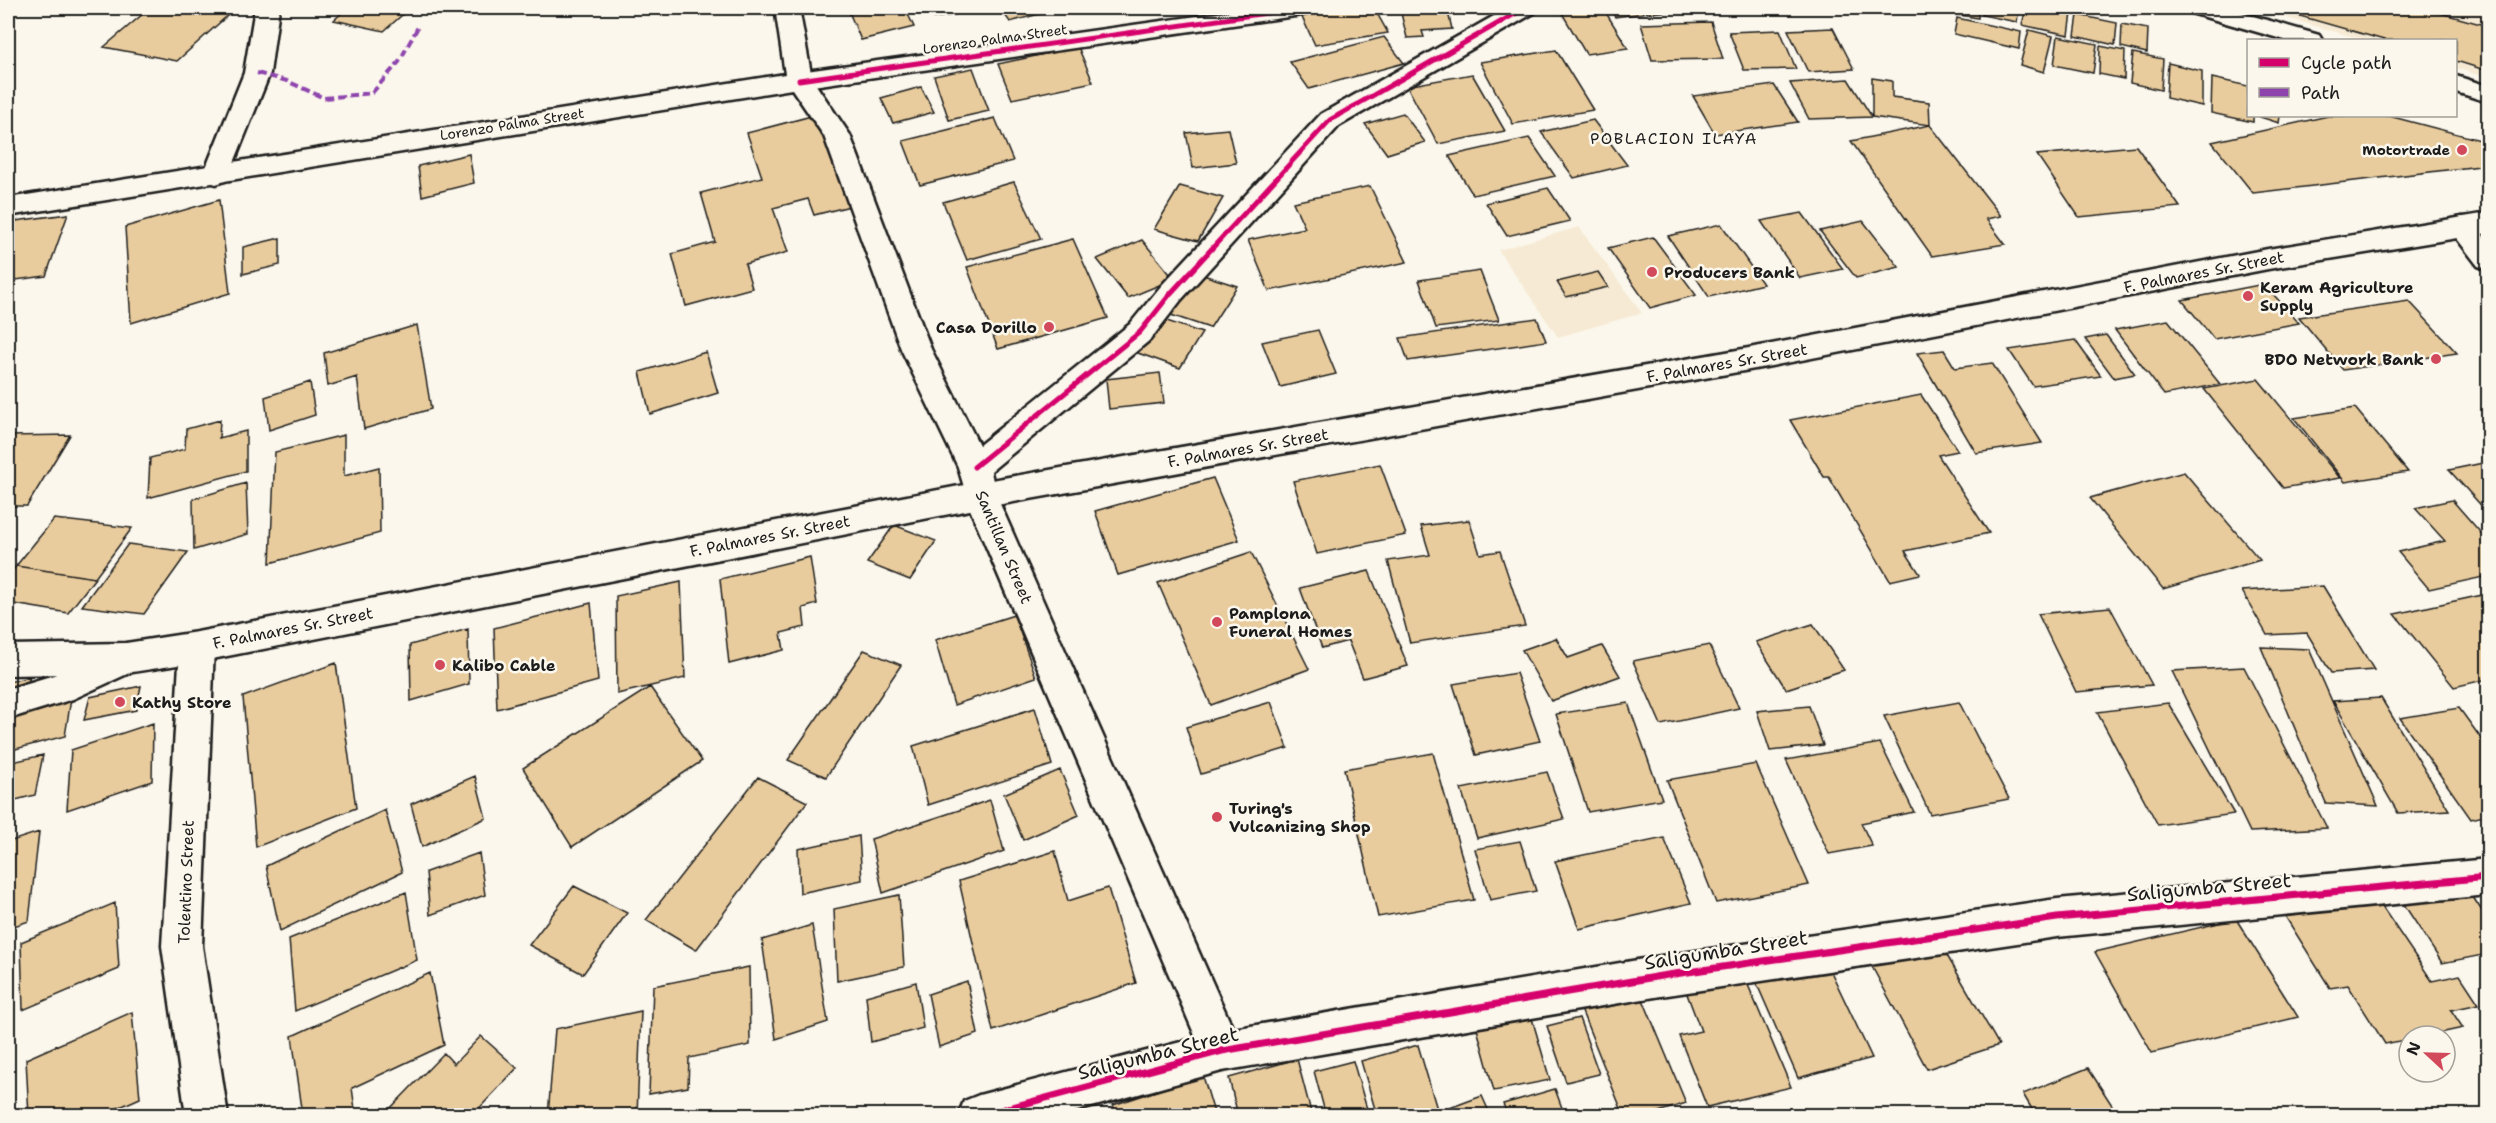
<svg xmlns="http://www.w3.org/2000/svg" width="2496" height="1123" font-family="'Shantell Sans',sans-serif">
<style>
.built{fill:#f6ead4}
.building{fill:#e9cc9d;stroke:#1c1c1c;stroke-width:1.5}
.lines{fill:none;stroke-linecap:round;stroke-linejoin:round}
.minor-casing{stroke:#1c1c1c;stroke-width:5}
.tertiary-casing{stroke:#1c1c1c;stroke-width:5}
.secondary-casing{stroke:#1c1c1c;stroke-width:5}
.primary-casing{stroke:#1c1c1c;stroke-width:5}
.minor{fill:#fbf7ec;fill-rule:evenodd}
.tertiary{fill:#fbf7ec;fill-rule:evenodd}
.secondary{fill:#fbf7ec;fill-rule:evenodd}
.primary{fill:#fbf7ec;fill-rule:evenodd}
.quiet{stroke:#8e44ad;stroke-width:4;stroke-dasharray:8 4;stroke-linecap:butt}
.cycleway-far1-casing{stroke:#fbf7ec;stroke-width:8}
.cycleway-casing{stroke:#fbf7ec;stroke-width:10}
.cycleway-far1{stroke:#d6006c;stroke-width:5}
.cycleway{stroke:#d6006c;stroke-width:7}
.poi-dot{fill:#d1495b;stroke:#fbf7ec;stroke-width:2}
.labels{text-anchor:middle;dominant-baseline:central;stroke-width:5;stroke-linejoin:round;paint-order:stroke}
.far-street-label{font-size:14px;fill:#1c1c1c;stroke:#fbf7ec}
.far-poi-label{font-size:14px;font-weight:bold;fill:#1c1c1c;stroke:#fbf7ec;text-anchor:end}
.far-quarter-label{font-size:16px;letter-spacing:1.5px;fill:#1c1c1c;stroke:#fbf7ec}
.poi-label{font-size:16px;font-weight:bold;fill:#1c1c1c;stroke:#fbf7ec;text-anchor:start}
.street-label{font-size:16px;fill:#1c1c1c;stroke:#fbf7ec}
.near-street-label{font-size:20px;fill:#1c1c1c;stroke:#fbf7ec}
</style>
<rect width="100%" height="100%" fill="#fbf7ec"/>
<filter id="ink" filterUnits="userSpaceOnUse"><feTurbulence type="fractalNoise" baseFrequency=".0167" numOctaves="2"/><feDisplacementMap in="SourceGraphic" scale="12" xChannelSelector="R" yChannelSelector="G"/><feConvolveMatrix kernelMatrix="1 2 1 2 8 2 1 2 1" color-interpolation-filters="sRGB"/></filter>
<g filter="url(#ink)">
<!-- built -->
<path class="built" d="M2252 8H2488V78L2456 68V40H2364Z
M1579 227 1642 313 1558 337 1498 250Z"/>
<!-- building -->
<path class="building" d="M150 8H236L177 61 104 47Z
M347 8H410L384 31 334 20Z
M865 8H905L914 27 861 40 849 12Z
M932 8H972L973 12 934 18Z
M1000 8H1061L1010 22Z
M1097 8H1122L1102 14Z
M1343 8H1374L1388 33 1315 45 1301 15Z
M1447 8 1452 29 1422 31 1424 37 1407 38 1400 9Z
M1559 8H1603L1628 48 1586 54Z
M1609 8H1640L1644 13 1615 17Z
M1645 8H1674L1675 11 1647 13Z
M1927 8H1978V18L1927 9Z
M1983 8H2019L2017 22 1982 15Z
M2026 8H2049L2072 13 2069 35 2022 25Z
M2272 8H2422L2488 26V71L2456 61V40H2384Z
M2078 15 2117 23 2115 45 2075 36Z
M1957 18 2021 32 2019 49 1954 34Z
M1711 22 1723 59 1652 60 1641 24Z
M2122 24 2148 29 2147 53 2121 47Z
M1833 28 1854 69 1808 72 1788 30Z
M1780 30 1796 69 1744 70 1729 32Z
M2029 30 2053 36 2044 72 2020 65Z
M2058 36 2097 44 2093 73 2054 65Z
M1384 37 1404 63 1309 89 1290 62Z
M2100 46 2125 51 2124 79 2099 74Z
M1078 47 1093 82 1012 99 998 64Z
M1556 50 1593 110 1513 124 1480 62Z
M2133 53 2163 59 2161 90 2130 83Z
M2168 63 2202 71V106L2166 98Z
M973 68 989 111 949 120 934 76Z
M1472 74 1505 131 1438 144 1407 86Z
M1872 78 1892 81V97L1929 102 1930 125 1872 117Z
M2212 78 2248 86V116H2253V122L2211 113Z
M1848 79 1872 117 1809 119 1790 83Z
M1774 85 1798 122 1715 134 1693 96Z
M921 87 934 112 893 123 881 98Z
M1403 113 1425 142 1387 154 1365 124Z
M819 114 854 205 814 215 808 199 773 208 788 252 745 264 752 288 686 306 672 254 715 242 701 193 762 177 747 133Z
M2260 116H2280L2279 123 2260 117Z
M2328 116H2389L2488 142V165L2253 193 2212 142Z
M995 118 1013 161 920 185 903 141Z
M1593 120 1627 165 1574 178 1541 132Z
M1930 125 2001 216 1986 219 2005 244 1932 256 1851 141Z
M1228 129 1236 163 1193 168 1186 133Z
M1529 138 1555 176 1473 195 1449 156Z
M2136 146 2180 207 2079 217 2037 155Z
M469 154 474 183 422 196 418 166Z
M1014 182 1041 239 967 260 943 202Z
M1180 186 1223 198 1198 241 1154 229Z
M1370 186 1407 262 1269 291 1248 240 1305 228 1293 202Z
M1548 188 1570 221 1507 236 1486 203Z
M219 200 230 293 131 323 125 227Z
M1802 213 1843 269 1800 278 1761 221Z
M68 214 46 276 8 281V222Z
M1863 221 1899 267 1856 278 1820 231Z
M1721 224 1763 284 1709 297 1668 236Z
M1653 237 1696 295 1650 308 1608 248Z
M280 238V265L243 274V247Z
M1073 239 1108 318 998 349 967 267Z
M1142 240 1174 279 1128 298 1097 259Z
M1480 271 1499 320 1436 328 1419 280Z
M1598 272 1608 287 1566 297 1557 282Z
M1197 273 1237 286 1210 328 1171 315Z
M2264 284 2299 323 2214 339 2182 300Z
M2409 301 2457 353 2343 370 2299 317Z
M1537 318 1546 341 1408 361 1400 338Z
M1161 319 1202 333 1180 368 1138 353Z
M2168 320 2220 384 2164 395 2115 330Z
M417 325 431 409 364 429 357 377 328 386 324 353Z
M1318 330 1336 374 1280 387 1262 342Z
M2106 335 2135 374 2114 378 2085 339Z
M2075 340 2101 376 2033 386 2009 350Z
M1944 350 1955 368 1992 363 2042 443 1976 453 1917 353Z
M706 352 718 393 650 414 640 372Z
M1160 373 1164 403 1109 409 1106 379Z
M2258 379 2340 478 2283 488 2204 389Z
M310 382 315 415 269 430 265 397Z
M1921 395 1958 451 1938 455 1989 533 1905 551 1920 574 1890 581 1829 477H1824L1790 420Z
M2355 408 2408 472 2345 482 2294 418Z
M220 420 219 438 246 431V471L148 498 150 458 185 449 186 429Z
M70 435 27 506H8V436Z
M344 435V476L379 467 380 533 270 563 275 452Z
M2488 462V513L2449 470Z
M1380 464 1406 535 1317 554 1293 481Z
M2184 472 2260 560 2163 589 2090 498Z
M1213 478 1239 540 1118 575 1095 511Z
M246 483 248 534 194 550 193 499Z
M2452 500 2488 541V576L2429 589 2398 552 2445 541 2415 508Z
M54 519 132 528 95 578 16 566Z
M1469 520 1480 554 1500 551 1525 626 1410 643 1388 561 1430 555 1421 526Z
M894 525 936 541 910 580 867 563Z
M128 544 188 552 144 614 82 606Z
M1251 552 1309 669 1211 705 1158 583Z
M810 557 817 604 803 608 805 627 781 633 784 650 729 664 720 579Z
M16 566 95 578 68 613 8 603V577Z
M1369 571 1408 666 1363 678 1348 641 1322 648 1300 588Z
M681 582 685 678 617 694 616 596Z
M2323 586 2374 670 2331 673 2307 633 2267 635 2242 591Z
M2487 594 2488 679 2454 687 2395 614Z
M591 603 598 681 497 709 494 628Z
M2110 607 2152 685 2076 692 2038 614Z
M1014 615 1036 677 954 705 935 640Z
M1813 624 1844 670 1786 689 1756 642Z
M468 629 469 684 411 701 410 645Z
M1556 638 1568 658 1602 646 1620 676 1551 701 1522 650Z
M1709 645 1739 708 1661 725 1633 661Z
M2261 647 2309 649 2378 806 2326 803Z
M864 650 901 665 826 777 788 760Z
M336 663 356 808 256 847 243 697Z
M2244 667 2327 828 2250 832 2172 671Z
M1516 673 1540 741 1476 755 1453 684Z
M30 677 25 691 8 695V682Z
M141 686 136 710 84 720 90 697Z
M650 687 702 761 572 847 523 768Z
M2381 698 2449 810 2398 813 2333 701Z
M71 699 65 736 8 751V715Z
M1271 702 1288 748 1201 774 1186 727Z
M1959 702 2009 799 1930 814 1884 716Z
M1628 703 1662 799 1588 812 1556 714Z
M2168 703 2234 814 2158 825 2097 712Z
M1809 706 1823 745 1770 751 1757 711Z
M1035 708 1052 765 928 805 913 746Z
M2459 708 2488 748V815L2471 819 2400 718Z
M153 723 152 781 67 810 71 750Z
M1880 743 1914 812 1861 823 1872 846 1829 854 1786 760Z
M1433 753 1474 900 1378 917 1344 769Z
M43 755 35 795 8 802V763Z
M1756 764 1809 885 1716 903 1667 780Z
M1060 770 1079 815 1023 840 1004 794Z
M1547 772 1564 819 1477 838 1461 789Z
M475 776 486 818 422 847 411 804Z
M758 777 807 802 696 950 646 920Z
M990 800 1004 851 883 893 871 839Z
M385 810 402 872 280 931 266 866Z
M39 832 29 921 8 928V842Z
M859 836 862 880 800 893 798 849Z
M1664 838 1691 903 1579 929 1555 861Z
M1520 841 1536 891 1490 900 1475 849Z
M1055 851 1068 901 1108 888 1136 983 993 1031 959 881Z
M479 853 485 895 430 915 426 872Z
M574 886 627 913 583 974 529 945Z
M2469 891 2488 920V954L2442 963 2403 903Z
M406 892 417 960 295 1011 289 939Z
M899 895 904 967 837 981 834 909Z
M2376 898 2432 981 2460 975 2479 1004 2451 1010 2463 1028 2426 1036H2409V1039L2385 1044 2348 985 2330 988 2285 916Z
M115 903 119 969 23 1010 21 942Z
M2236 919 2298 1017 2152 1053 2095 952Z
M812 925 828 1022 776 1039 762 940Z
M1938 940 1999 1045 1927 1069 1869 961Z
M1824 957 1872 1058 1798 1078 1753 975Z
M749 967 750 1045 689 1058 688 1087 649 1094 653 986Z
M430 973 444 1045 352 1088 356 1116H303L292 1036Z
M1743 973 1791 1087 1707 1107 1679 1036 1701 1031 1684 986Z
M967 981 978 1034 939 1047 928 994Z
M916 982 923 1028 871 1042 866 996Z
M1637 985 1686 1103 1646 1116H1624L1578 1002Z
M641 1011 637 1116H548L555 1029Z
M132 1012 140 1098 100 1116H29L26 1059Z
M1531 1015 1550 1080 1494 1091 1476 1025Z
M1579 1018 1599 1074 1566 1082 1547 1026Z
M481 1036 517 1068 472 1116H383L444 1053 454 1064Z
M1418 1045 1439 1116H1377L1361 1061Z
M1297 1059 1312 1116H1238L1229 1078Z
M1353 1061 1369 1116H1326L1314 1071Z
M2088 1068 2119 1116H2036L2023 1094Z
M1203 1076 1215 1116H1116L1113 1105Z
M1555 1089 1565 1116H1508L1503 1104Z
M1482 1096 1491 1116H1450L1447 1109Z"/>
<g class="lines">
<!-- minor casing -->
<g class="minor-casing">
<path id="minor" d="M255 8H279L270 73 229 175 225 181 216 184 207 181 203 175 244 73Z
M1508 8H1537L1534 13 1339 126 1181 300 1150 340 985 476 974 479 963 476 958 467 963 458 1130 324 1161 286 1321 114Z
M2462 217C2487 225 2488 246 2488 269L2478 266 2448 227 2452 220Z
M980 482 991 486 996 495 1233 1029 1661 956 2057 899 2488 859V895L2057 937 1661 996 1222 1071 1059 1116H958L964 1101 979 1095 1196 1038 964 495 969 486Z
M197 632 209 637 214 647 202 946 228 1116H186L162 946 180 647 185 637Z
M126 643 138 647 143 658 138 669 73 699 8 719V689L54 675Z"/>
</g>
<!-- tertiary casing -->
<g class="tertiary-casing">
<path id="tertiary" d="M1254 8H1314L1311 13 1302 15 799 88 790 86 786 80 790 74 799 72Z
M2188 8H2225L2319 35 2322 40H2285L2191 13Z
M2456 76 2488 86V102L2456 92Z"/>
</g>
<!-- secondary casing -->
<g class="secondary-casing">
<path id="secondary" d="M775 8H799L812 79 850 135 931 349 990 467 996 495 991 504 980 508 969 504 958 467 901 349 824 136 792 89 8 216V198L785 74Z"/>
</g>
<!-- primary casing -->
<g class="primary-casing">
<path id="primary" d="M2488 213V233L2268 269 1766 367 980 508 197 662 126 673 8 675V645L126 643 197 632 980 482 1766 345 2268 249Z"/>
</g>
<!-- minor -->
<use href="#minor" class="minor"/>
<!-- tertiary -->
<use href="#tertiary" class="tertiary"/>
<!-- secondary -->
<use href="#secondary" class="secondary"/>
<!-- primary -->
<use href="#primary" class="primary"/>
<!-- quiet -->
<path class="quiet" d="M257 73 287 81 324 98 372 93 399 62 419 25"/>
<!-- cycleway-far1 casing -->
<g class="cycleway-far1-casing">
<path id="cycleway-far1" d="M799 80 1302 8
M974 467 1140 332 1171 293 1330 120 1525 8"/>
</g>
<!-- cycleway casing -->
<g class="cycleway-casing">
<path id="cycleway" d="M979 1116 1222 1051 1661 976 2057 918 2488 877"/>
</g>
<!-- cycleway-far1 -->
<use href="#cycleway-far1" class="cycleway-far1"/>
<!-- cycleway -->
<use href="#cycleway" class="cycleway"/>
</g>
</g>
<!-- markers -->
<g class="poi-dot">
<circle cx="2462" cy="150" r="6"/>
<circle cx="1652" cy="272" r="6"/>
<circle cx="2248" cy="296" r="6"/>
<circle cx="1049" cy="327" r="6"/>
<circle cx="2436" cy="359" r="6"/>
<circle cx="1217" cy="622" r="6"/>
<circle cx="440" cy="665" r="6"/>
<circle cx="120" cy="702" r="6"/>
<circle cx="1217" cy="817" r="6"/>
</g>
<g class="labels">
<!-- far-street labels -->
<g class="far-street-label">
<text transform="translate(995 39) rotate(-8)">Lorenzo Palma Street</text>
<text transform="translate(512 124) rotate(-9)">Lorenzo Palma Street</text>
</g>
<!-- far-poi labels -->
<g class="far-poi-label">
<text x="2450" y="150">Motortrade</text>
</g>
<!-- far-quarter labels -->
<g class="far-quarter-label">
<text x="1674" y="138">POBLACION ILAYA</text>
</g>
<!-- poi labels -->
<g class="poi-label">
<text x="1664" y="272">Producers Bank</text>
<text x="2260" y="287">Keram Agriculture<tspan x="2260" dy="18">Supply</tspan></text>
<text x="1037" y="327" text-anchor="end">Casa Dorillo</text>
<text x="2424" y="359" text-anchor="end">BDO Network Bank</text>
<text x="1229" y="613">Pamplona<tspan x="1229" dy="18">Funeral Homes</tspan></text>
<text x="452" y="665">Kalibo Cable</text>
<text x="132" y="702">Kathy Store</text>
<text x="1229" y="808">Turing's<tspan x="1229" dy="18">Vulcanizing Shop</tspan></text>
</g>
<!-- street labels -->
<g class="street-label">
<text transform="translate(2204 272) rotate(-11)">F. Palmares Sr. Street</text>
<text transform="translate(1727 363) rotate(-10)">F. Palmares Sr. Street</text>
<text transform="translate(1248 448) rotate(-10)">F. Palmares Sr. Street</text>
<text transform="translate(770 536) rotate(-11)">F. Palmares Sr. Street</text>
<text transform="translate(1004 547) rotate(67)">Santillan Street</text>
<text transform="translate(293 628) rotate(-11)">F. Palmares Sr. Street</text>
<text transform="translate(186 882) rotate(-88)">Tolentino Street</text>
</g>
<!-- near-street labels -->
<g class="near-street-label">
<text transform="translate(2209 887) rotate(-5)">Saligumba Street</text>
<text transform="translate(1726 950) rotate(-9)">Saligumba Street</text>
<text transform="translate(1158 1053) rotate(-14)">Saligumba Street</text>
</g>
</g>
<!-- margin -->
<rect width="2496" height="1123" fill="none" stroke="#fbf7ec" stroke-width="30"/>
<rect x="15" y="15" width="2466" height="1093" fill="none" stroke="#1c1c1c" stroke-width="2" filter="url(#ink)"/>
<!-- legend -->
<rect x="2247" y="39" width="210" height="78" fill="#fbf7ec" stroke="#a29f99" stroke-width="1.5"/>
<rect x="2259" y="58" width="30" height="9" fill="#d6006c" stroke="#a29f99" stroke-width="1.5"/>
<text x="2301" y="69" font-size="18" fill="#1c1c1c">Cycle path</text>
<rect x="2259" y="88" width="30" height="9" fill="#8e44ad" stroke="#a29f99" stroke-width="1.5"/>
<text x="2301" y="99" font-size="18" fill="#1c1c1c">Path</text>
<!-- north arrow -->
<g transform="translate(2427 1054) rotate(292)"><circle r="28" fill="#fbf7ec" stroke="#a29f99" stroke-width="1.5"/>
<path d="M0-4.5L10 22L0 15L-10 22Z" fill="#d1495b"/>
<text y="-9" font-size="16" font-weight="bold" text-anchor="middle" fill="#1c1c1c">N</text>
</g>
</svg>
